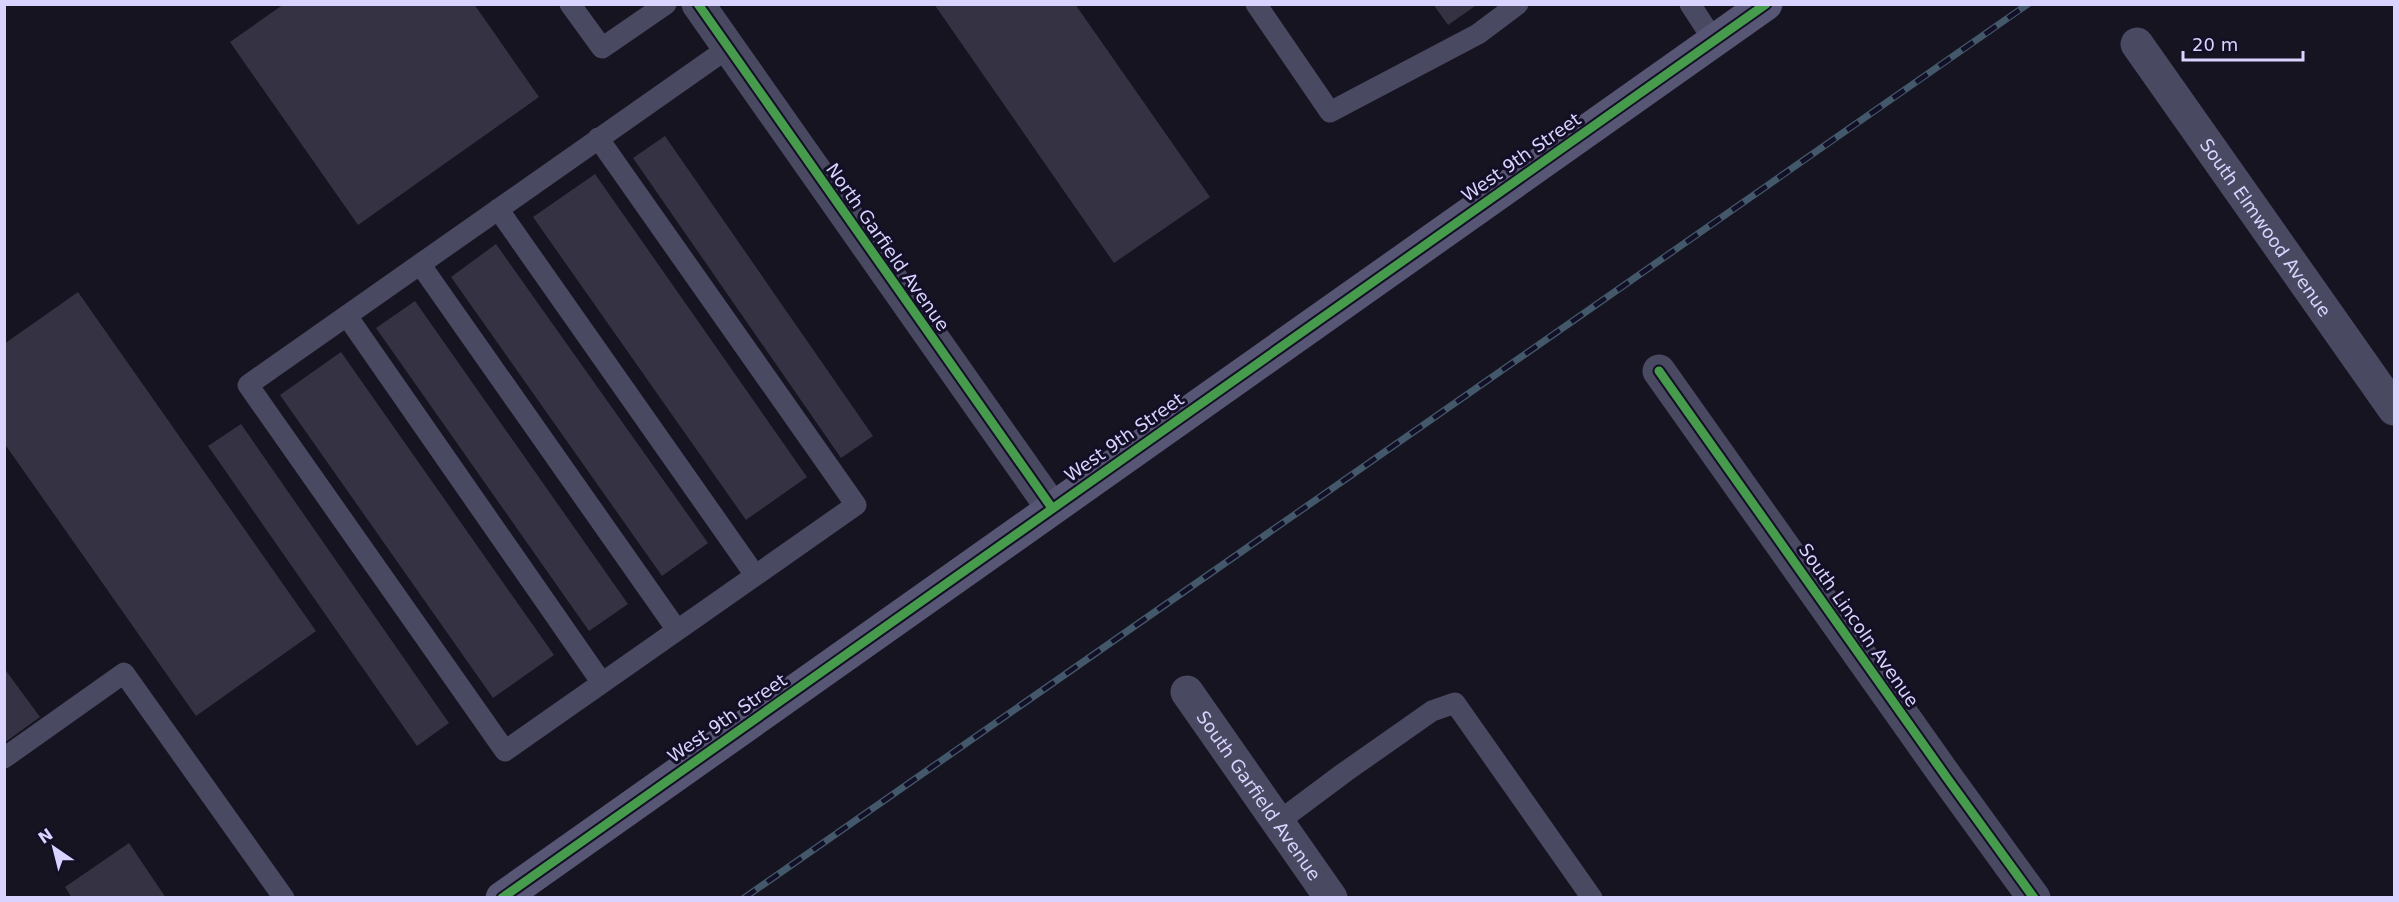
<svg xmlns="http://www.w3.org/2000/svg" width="2399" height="902" font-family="'DejaVu Sans',sans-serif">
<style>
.building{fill:#343243}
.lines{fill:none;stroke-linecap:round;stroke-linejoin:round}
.lane{stroke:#4a4962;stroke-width:21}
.street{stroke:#4a4962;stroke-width:33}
.secondary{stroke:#575674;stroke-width:33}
.rail-casing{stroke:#43596b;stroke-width:7}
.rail{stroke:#130f26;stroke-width:4.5;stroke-dasharray:14;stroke-linecap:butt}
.cycleway-casing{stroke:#130f26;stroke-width:13}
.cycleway{stroke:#469c4c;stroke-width:9}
.labels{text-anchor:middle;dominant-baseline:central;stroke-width:6;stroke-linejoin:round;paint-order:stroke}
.street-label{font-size:18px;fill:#d9d4ff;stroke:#130f26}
</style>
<rect width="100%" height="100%" fill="#161421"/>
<!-- building -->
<path class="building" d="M284 4H474L539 97 358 225 230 42Z
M934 4H1075L1210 197 1114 263Z
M1433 4H1478L1448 25Z
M665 136 873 436 841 458 633 158Z
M595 174 807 477 746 520 533 217Z
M496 244 708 543 662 576 451 277Z
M78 292 316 631 196 716 4 443V344Z
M415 301 628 604 589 631 376 328Z
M341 352 554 655 493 698 280 395Z
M241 424 449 723 417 746 208 446Z
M4 668 40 717 4 743Z
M129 843 166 898H72L65 887Z"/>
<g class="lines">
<!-- lane -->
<path class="lane" d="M570 4 602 48 666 4
M1256 4 1330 112 1478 34 1518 4
M1690 4 1714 41
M598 138 856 505 505 751 248 385 728 48
M498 209 755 575
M420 264 677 630
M347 316 602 683
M4 758 124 673 284 898
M1278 822 1345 772 1432 711 1455 703 1592 898"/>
<!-- street -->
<g class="street">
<path d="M698 4 1052 508"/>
<path id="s1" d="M2137 44 2394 409"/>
<path d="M1659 371 1947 778 2034 898"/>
<path id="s2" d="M1187 692 1331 898"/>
</g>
<!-- secondary -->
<path class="secondary" d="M502 898 1766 4"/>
<!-- rail casing -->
<g class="rail-casing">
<path id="rail" d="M744 898 2028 4"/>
</g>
<!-- rail -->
<use href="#rail" class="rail"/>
<!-- cycleway casing -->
<g class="cycleway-casing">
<path id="cycleway" d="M698 4 1052 508
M1659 371 1947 778 2034 898
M502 898 1766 4"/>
</g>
<!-- cycleway -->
<use href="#cycleway" class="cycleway"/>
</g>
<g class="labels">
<!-- street labels -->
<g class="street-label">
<text transform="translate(1521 157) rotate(-35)">West 9th Street</text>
<text stroke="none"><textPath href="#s1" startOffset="224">South Elmwood Avenue</textPath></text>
<text transform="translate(888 247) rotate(55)">North Garfield Avenue</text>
<text transform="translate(1124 437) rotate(-35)">West 9th Street</text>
<text transform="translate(1859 625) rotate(55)">South Lincoln Avenue</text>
<text transform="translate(727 718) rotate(-35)">West 9th Street</text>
<text stroke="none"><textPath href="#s2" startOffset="126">South Garfield Avenue</textPath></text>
</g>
</g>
<!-- border -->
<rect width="2399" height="902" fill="none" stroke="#d9d4ff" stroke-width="12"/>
<!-- north arrow -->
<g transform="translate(54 848) rotate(325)" stroke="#130f26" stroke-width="4.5" paint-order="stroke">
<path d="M0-4.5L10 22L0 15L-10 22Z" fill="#d9d4ff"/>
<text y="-9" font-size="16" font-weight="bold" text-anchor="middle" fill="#d9d4ff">N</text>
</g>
<!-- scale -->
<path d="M2183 51v9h120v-9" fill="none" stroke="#d9d4ff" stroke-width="3"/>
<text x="2192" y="51" font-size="18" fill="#d9d4ff" stroke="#130f26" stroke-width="4.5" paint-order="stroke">20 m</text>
</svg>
